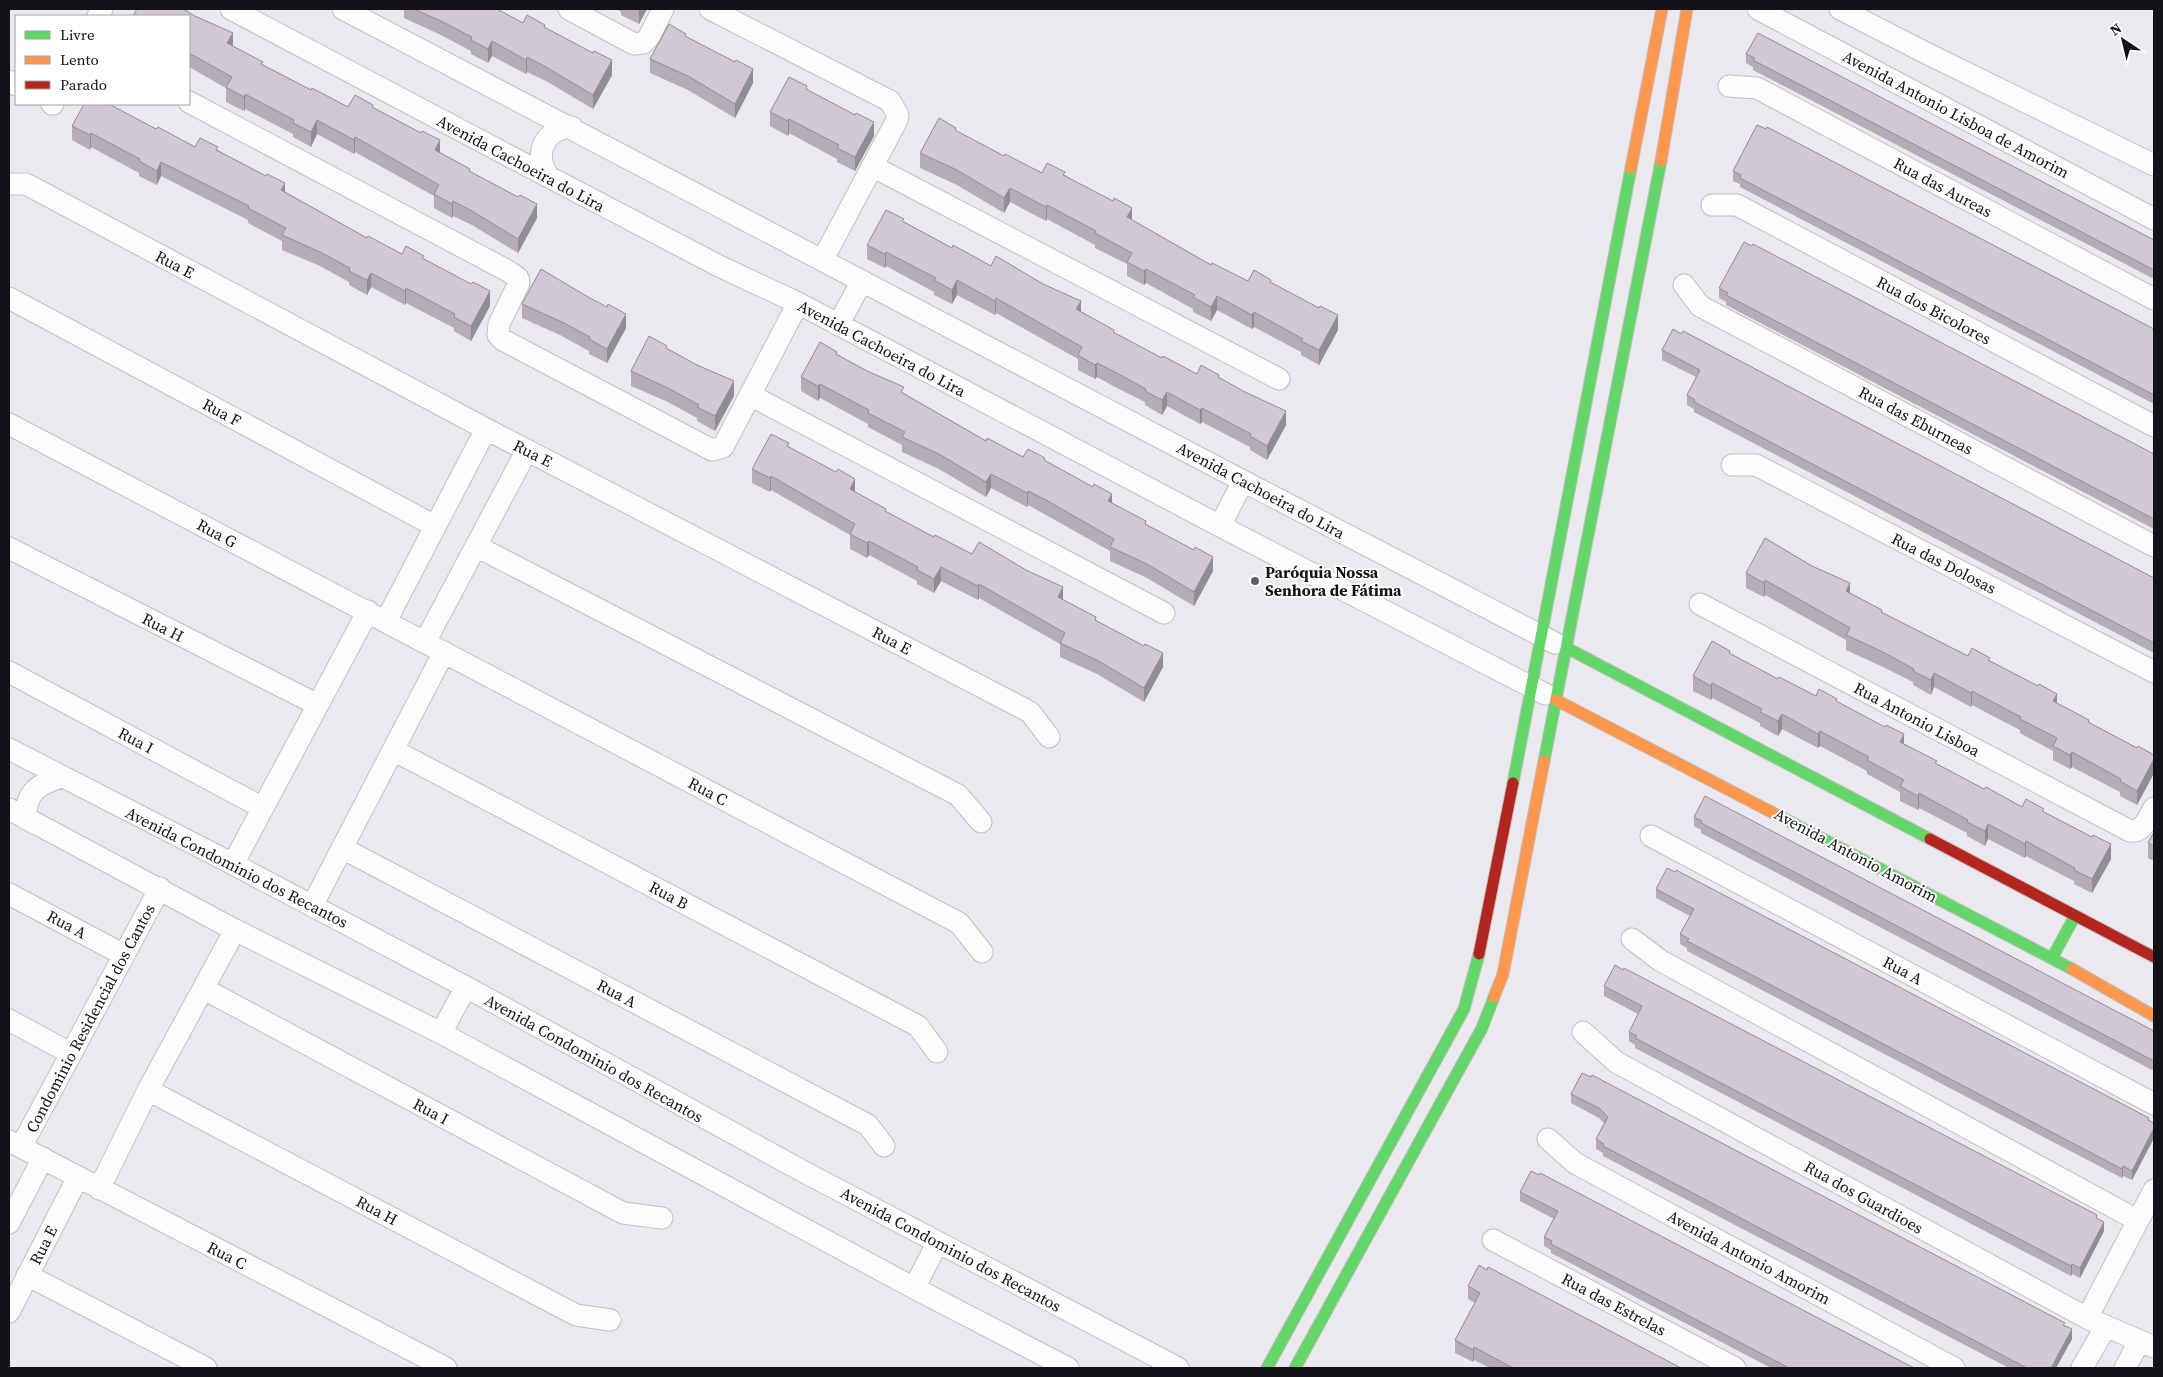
<svg xmlns="http://www.w3.org/2000/svg" width="2163" height="1377" font-family="'Source Serif 4',serif">
<style>
.lines{fill:none;stroke-linecap:round;stroke-linejoin:round}
.street-casing{stroke:#c1bfc4;stroke-width:23}
.fast-casing{stroke:#c1bfc4;stroke-width:13}
.slow-casing{stroke:#c1bfc4;stroke-width:13}
.jam-casing{stroke:#c1bfc4;stroke-width:13}
.street{stroke:#fcfcfc;stroke-width:21}
.fast{stroke:#63d668;stroke-width:11}
.slow{stroke:#ff974d;stroke-width:11}
.jam{stroke:#b3261e;stroke-width:11}
.wall{fill:#b2adb7}
.shaded-wall{fill:#918d95}
.building{fill:#cfc9d5;stroke:#918d95}
.poi-dot{fill:#5f5d62;stroke:#fff;stroke-width:2}
.labels{text-anchor:middle;dominant-baseline:central;stroke-width:4;stroke-linejoin:round;paint-order:stroke}
.street-label{font-size:16px;fill:#141216;stroke:#fff}
.poi-label{font-size:16px;font-weight:bold;fill:#141216;stroke:#fff;text-anchor:start}
</style>
<rect width="100%" height="100%" fill="#ebe8ee"/>
<g class="lines">
<!-- street casing -->
<g class="street-casing">
<path id="street" d="M231 9 549 177 719 266 798 303 1220 526 1545 694
M343 9 1243 481 1555 643
M569 9 634 44 643 43 649 37 663 9
M710 9 890 101 898 115 896 122 823 259
M1758 9 2154 219
M1840 9 1924 52 2154 165
M98 16 102 9
M9 81 16 85
M1729 86 1757 88 2154 299
M189 102 508 271 518 278 519 283 499 324 498 335 503 340 712 450 723 447 798 303
M52 104H53
M872 166 1279 379
M549 177C533 155 543 129 572 127
M9 184H26L486 429 1030 712 1049 737
M1712 205H1737L2154 426
M1684 285 1700 306 2154 546
M9 298 435 526
M838 325 862 281
M750 395 1164 613
M9 424 959 923 982 952
M1732 465H1756L2154 672
M1220 526 1243 481
M476 546 958 795 981 822
M9 548 318 705
M1700 604 2130 831C2143 833 2148 818 2154 808
M386 621 486 429
M425 642 527 450
M9 672 263 808
M9 749 233 864 466 987 806 1173 1178 1368
M393 750 918 1026 937 1052
M9 809 235 930 441 1033 914 1288 1068 1368
M36 824 25 818C27 791 37 785 61 777
M1651 836 2154 1104
M342 848 868 1125 884 1146
M233 864 368 611
M9 894 124 955
M312 906 444 652
M1632 939 1661 961 2137 1220
M204 989 623 1213 662 1218
M9 1020 70 1053
M1583 1032 1616 1062 2087 1318 2154 1347
M441 1033 466 987
M148 1090 576 1315 610 1320
M1548 1139 1575 1163 1954 1368
M9 1141 446 1368
M21 1147 160 888
M99 1189 148 1090 235 930
M9 1223 43 1158
M1493 1240 1735 1368
M27 1275 206 1368
M914 1288 938 1242
M9 1312 78 1177
M2087 1318 2154 1190
M2082 1368 2106 1326
M2125 1368 2139 1342"/>
</g>
<!-- fast casing -->
<g class="fast-casing">
<path id="fast" d="M1567 648 1930 839
M1544 761 1661 161
M1513 783 1631 168
M1781 817 2072 969
M2052 958 2075 916
M1267 1368 1464 1009 1479 954
M1295 1368 1482 1028 1494 997"/>
</g>
<!-- slow casing -->
<g class="slow-casing">
<path id="slow" d="M1661 161 1687 9
M1631 168 1662 9
M1556 700 1781 817
M2072 969 2154 1016
M1494 997 1503 974 1544 761"/>
</g>
<!-- jam casing -->
<g class="jam-casing">
<path id="jam" d="M1930 839 2154 957
M1479 954 1513 783"/>
</g>
<!-- street -->
<use href="#street" class="street"/>
<!-- fast -->
<use href="#fast" class="fast"/>
<!-- slow -->
<use href="#slow" class="slow"/>
<!-- jam -->
<use href="#jam" class="jam"/>
</g>
<!-- wall -->
<path class="wall" d="M402 9H497L523 23 545 28 612 75 593 109 546 81 527 72 526 74 492 56 488 63 471 54V51L441 35 404 18V10Z
M616 9H647L639 24 621 15V12Z
M189 16 233 46 263 65 311 90 348 107 373 108 440 152 470 172 537 218 518 253 472 225 453 216 452 218 434 208V196L355 152 354 154 317 134 311 147 293 137V134L245 109 244 111 226 102V88L189 67Z
M686 37 753 83 735 118 688 90 650 73V59Z
M1746 54 2154 240V279L1753 70V67L1746 63Z
M807 89 874 136 855 171 837 162V159L789 133 788 136 770 126V112Z
M72 126 156 129 195 147 218 150 285 192 367 238 402 254 424 259 490 306 471 341 454 331V328L406 303 405 305 371 287 367 295 349 285V282L320 266 282 250V241L248 223V220L161 176 157 185 139 176V173L91 147 90 150 72 140Z
M956 131 1004 156 1042 173 1065 175 1132 220 1211 265 1248 281 1271 283 1338 330 1319 365 1301 355V352L1254 327 1252 329 1217 310 1211 321 1193 312V309L1146 283 1144 285 1127 276V264L1095 248V245L1047 219 1046 221 1010 202 1004 213 957 185 920 168V153Z
M1733 171 2154 329V404L1740 187V184L1733 181Z
M904 222 952 248 1081 312 1114 333 1162 358 1197 374 1219 378 1286 425 1267 460 1250 450V447L1202 422 1200 424 1167 406 1162 415 1145 405V402L1115 387 1097 377 1095 379 1078 370V359L996 313 995 315 957 295 952 304 934 295V292L886 266 885 268 867 259V245Z
M1719 288 2154 454V529L1726 305V302L1719 298Z
M522 304 626 328 607 363 589 354V351L560 335 522 318Z
M667 349 734 396 715 431 697 421V418L668 402 631 386V371Z
M1662 350 2154 578V653L1694 412V409L1687 405V395L1696 377 1662 360Z
M837 355 986 441 1023 457 1045 461 1146 524 1213 571 1194 606 1147 578 1110 561V551L1046 515 1028 505 1027 507 991 488 986 497 939 469 902 452V445L868 427V424L820 398 818 401 801 391V377Z
M789 447 855 492 886 512 934 537 972 554 1063 600 1096 620 1163 667 1144 702 1097 674 1060 657V644L979 598 978 600 941 581 934 593 917 584V581L869 555 867 558 850 549V535L771 490 770 492 752 483V469Z
M1746 573 1850 593 1882 613 1968 656 1990 661 2089 723 2137 748 2154 755V773L2137 805 2120 796V792L2072 767 2070 769 2053 760V751L2020 733V730L1991 715 1972 705 1971 707 1934 687 1931 695 1913 685V682L1883 667 1846 650V640L1765 595 1764 597 1746 588Z
M1730 654 1778 679 1816 696 1837 702 1937 764 1984 789 2022 807 2044 812 2111 859 2092 893 2074 884V881L2026 856 2025 858 1988 839 1985 846 1967 836V833L1919 808 1918 810 1900 801V792L1867 774V771L1820 746 1818 748 1782 729 1778 736 1760 726V723L1712 698 1711 700 1693 691V676Z
M1694 817 2154 1031V1071L1701 833V830L1694 826Z
M2154 832V861L2148 858V843Z
M1656 889 2154 1123V1138L2132 1180 2123 1176 2122 1178 1687 951V948L1680 944V934L1690 916 1656 898Z
M1604 986 2097 1218 2104 1231 2080 1278 2072 1274 2071 1276 1635 1048V1045L1629 1041V1032L1638 1014 1604 996Z
M1571 1094 2065 1326 2072 1339 2056 1368H2009L1603 1156V1153L1596 1149V1139L1604 1123 1599 1118 1571 1103Z
M1520 1192 1914 1368H1771L1551 1253V1250L1544 1246V1237L1554 1219 1520 1201Z
M1468 1286 1681 1368H1490L1474 1360 1473 1362 1455 1353V1340L1475 1303 1468 1299Z"/>
<!-- shaded-wall -->
<path class="shaded-wall" d="M640 9H647L639 24V10Z
M233 33V47L227 43Z
M492 41V56L488 63V49Z
M527 57V72L526 74V60Z
M612 60V75L593 109V95Z
M753 69V83L735 118V104Z
M245 94V109L244 111V97Z
M789 119V133L788 136V121Z
M317 120V134L311 147V132Z
M874 122V136L855 171V157Z
M91 133V147L90 150V135Z
M355 137V152L354 154V140Z
M440 140V155L435 150Z
M161 162V176L157 185V171Z
M285 183V197L281 190Z
M1010 188V202L1004 213V198Z
M453 201V216L452 218V204Z
M537 204V218L518 253V239Z
M1047 205V219L1046 221V207Z
M1132 208V222L1127 217Z
M886 252V266L885 268V254Z
M1146 269V283L1144 285V271Z
M371 273V287L367 295V280Z
M957 280V295L952 304V290Z
M406 288V303L405 305V291Z
M490 291V306L471 341V326Z
M1217 296V310L1211 321V307Z
M996 298V313L995 315V301Z
M1081 301V316L1076 309Z
M1254 312V327L1252 329V315Z
M626 314V328L607 363V349Z
M1338 315V330L1319 365V350Z
M1097 363V377L1095 379V365Z
M734 381V396L715 431V416Z
M820 384V398L818 401V386Z
M1167 392V406L1162 415V400Z
M1202 408V422L1200 424V410Z
M1286 411V425L1267 460V446Z
M991 474V488L986 497V482Z
M771 476V490L770 492V478Z
M855 479V493L850 489Z
M1028 491V505L1027 507V493Z
M1112 494V508L1108 501Z
M869 541V555L867 558V543Z
M1213 557V571L1194 606V592Z
M941 567V581L934 593V579Z
M1765 580V595L1764 597V583Z
M1850 583V598L1846 591Z
M979 584V598L978 600V586Z
M1063 587V601L1058 597Z
M1163 653V667L1144 702V688Z
M1934 673V687L1931 695V680Z
M1712 683V698L1711 700V686Z
M1972 691V705L1971 707V693Z
M2057 694V708L2053 701Z
M1782 714V729L1778 736V721Z
M1820 731V746L1818 748V734Z
M1904 734V749L1900 742Z
M2072 752V767L2070 769V755Z
M2154 759V773L2137 805V791Z
M1919 793V808L1918 810V796Z
M1988 824V839L1985 846V831Z
M2026 841V856L2025 858V844Z
M2111 844V859L2092 893V879Z
M2154 1128V1138L2132 1180V1171Z
M2123 1166V1176L2122 1178V1169Z
M2104 1222V1231L2080 1278V1268Z
M2072 1264V1274L2071 1276V1266Z
M2072 1329V1339L2056 1368H2051Z
M1474 1347V1360L1473 1362V1350Z"/>
<!-- building -->
<path class="building" d="M137 9H183L195 16 233 33 227 43 263 62 261 64 311 90 312 88 348 107 355 95 373 105 372 107 421 133 422 131 440 140 435 150 470 169 469 171 518 197 520 195 537 204 518 239 472 211 453 201 452 204 434 194 439 185 355 137 354 140 317 120 311 132 293 123 294 120 245 94 244 97 226 87 232 77 189 53V16H133Z
M414 9H497L523 23 527 15 545 25 544 27 593 53 594 51 612 60 593 95 546 67 527 57 526 60 492 41 488 49 471 40 472 37 441 21Z
M669 24 686 34 685 36 735 62 736 60 753 69 735 104 688 76 650 59Z
M1758 33 2154 240V270L1753 60 1755 58 1746 54Z
M789 77 807 86 806 89 855 115 856 113 874 122 855 157 837 148 839 145 789 119 788 121 770 112Z
M84 104H109L156 129 158 127 195 147 200 138 218 147 216 150 247 166 266 176 267 174 285 183 281 190 367 238 368 236 402 254 406 246 424 256 422 258 471 284 473 282 490 291 471 326 454 317 455 314 406 288 405 291 371 273 367 280 349 271 350 268 320 252 282 235 286 228 248 208 249 206 161 162 157 171 139 161 140 159 91 133 90 135 72 126Z
M939 118 956 128 955 130 1004 156 1005 154 1042 173 1047 163 1065 172 1063 175 1113 201 1114 198 1132 208 1127 217 1211 265 1212 263 1248 281 1254 270 1271 280 1270 282 1319 308 1320 306 1338 315 1319 350 1301 341 1303 339 1254 312 1252 315 1217 296 1211 307 1193 297 1195 295 1146 269 1144 271 1127 262 1132 253 1095 233 1096 231 1047 205 1046 207 1010 188 1004 198 957 170 920 153Z
M1757 125 1766 129 1767 127 2154 329V395L1740 178 1741 175 1733 171Z
M886 210 904 219 902 221 952 248 953 245 991 266 996 256 1043 284 1081 301 1076 309 1114 330 1113 332 1162 358 1163 356 1197 374 1201 365 1219 375 1218 377 1245 392 1286 411 1267 446 1250 436 1251 434 1202 408 1200 410 1167 392 1162 400 1145 391 1146 389 1115 372 1097 363 1095 365 1078 355 1082 347 996 298 995 301 957 280 952 290 934 280 936 278 886 252 885 254 867 245Z
M1744 242 1752 246 1753 244 2154 454V519L1726 295 1728 293 1719 288Z
M541 269 588 297 607 307 608 304 626 314 607 349 589 339 590 337 560 321 522 304Z
M1673 329 1681 334 1683 331 2154 578V643L1694 402 1695 400 1687 395 1700 370 1662 350Z
M649 336 667 346 666 348 697 365 734 381 715 416 697 407 699 405 668 388 631 371Z
M820 342 837 352 836 354 867 371 904 387 901 392 986 441 987 438 1023 457 1028 449 1045 458 1044 460 1093 487 1094 484 1112 494 1108 501 1146 521 1145 524 1194 550 1195 547 1213 557 1194 592 1147 564 1110 547 1114 539 1046 500 1028 491 1027 493 991 474 986 482 939 454 902 437 905 432 868 413 869 410 820 384 818 386 801 377Z
M771 434 789 443 787 446 836 472 838 469 855 479 850 489 886 509 885 511 934 537 935 535 972 554 979 542 1026 570 1063 587 1058 597 1096 617 1095 620 1144 646 1145 644 1163 653 1144 688 1097 660 1060 643 1065 633 979 584 978 586 941 567 934 579 917 570 918 567 869 541 867 543 850 534 855 524 771 476 770 478 752 469Z
M1765 538 1812 566 1850 583 1846 591 1882 610 1881 612 1968 656 1972 648 1990 658 1988 660 2038 686 2039 684 2057 694 2053 701 2089 720 2088 722 2137 748 2138 746 2154 755V759L2137 791 2120 781 2121 779 2072 752 2070 755 2053 746 2057 738 2020 719 2021 717 1972 691 1971 693 1934 673 1931 680 1913 671 1914 669 1883 652 1846 635 1850 628 1765 580 1764 583 1746 573Z
M1712 641 1730 651 1729 653 1778 679 1779 677 1816 696 1819 689 1837 699 1836 701 1885 727 1886 725 1904 734 1900 742 1937 761 1935 763 1984 789 1986 787 2022 807 2026 799 2044 809 2042 811 2092 837 2093 835 2111 844 2092 879 2074 870 2075 868 2026 841 2025 844 1988 824 1985 831 1967 822 1968 820 1919 793 1918 796 1900 786 1904 780 1867 760 1869 757 1820 731 1818 734 1782 714 1778 721 1760 712 1762 709 1712 683 1711 686 1693 676Z
M1705 796 2154 1031V1061L1701 823 1702 821 1694 817Z
M2154 832V846L2148 843Z
M1667 868 1675 872 1676 870 2149 1118 2148 1120 2154 1123V1128L2132 1171 2123 1166 2122 1169 1687 941 1689 939 1680 934 1694 909 1656 889Z
M1615 965 1623 970 1624 968 2097 1215 2096 1218 2104 1222 2080 1268 2072 1264 2071 1266 1635 1038 1637 1036 1629 1032 1642 1006 1604 986Z
M1582 1073 1591 1077 1592 1075 2065 1323 2063 1325 2072 1329 2051 1368H2027L1603 1146 1604 1144 1596 1139 1608 1117 1599 1108 1571 1094Z
M1531 1171 1539 1175 1540 1173 1914 1368H1789L1551 1244 1552 1241 1544 1237 1558 1211 1520 1192Z
M1479 1265 1487 1270 1488 1267 1681 1368H1513L1474 1347 1473 1350 1455 1340 1480 1293 1468 1286Z"/>
<!-- markers -->
<circle class="poi-dot" cx="1255" cy="581" r="5"/>
<g class="labels">
<!-- street labels -->
<g class="street-label">
<text transform="translate(1956 114) rotate(28)">Avenida Antonio Lisboa de Amorim</text>
<text transform="translate(521 163) rotate(28)">Avenida Cachoeira do Lira</text>
<text transform="translate(1943 187) rotate(28)">Rua das Aureas</text>
<text transform="translate(175 264) rotate(28)">Rua E</text>
<text transform="translate(1934 310) rotate(28)">Rua dos Bicolores</text>
<text transform="translate(882 348) rotate(28)">Avenida Cachoeira do Lira</text>
<text transform="translate(222 412) rotate(28)">Rua F</text>
<text transform="translate(1916 420) rotate(28)">Rua das Eburneas</text>
<text transform="translate(533 453) rotate(27)">Rua E</text>
<text transform="translate(1261 490) rotate(28)">Avenida Cachoeira do Lira</text>
<text transform="translate(217 533) rotate(28)">Rua G</text>
<text transform="translate(1944 563) rotate(27)">Rua das Dolosas</text>
<text transform="translate(163 627) rotate(27)">Rua H</text>
<text transform="translate(892 640) rotate(28)">Rua E</text>
<text transform="translate(1917 719) rotate(28)">Rua Antonio Lisboa</text>
<text transform="translate(136 740) rotate(28)">Rua I</text>
<text transform="translate(708 791) rotate(28)">Rua C</text>
<text transform="translate(1856 855) rotate(28)">Avenida Antonio Amorim</text>
<text transform="translate(237 867) rotate(27)">Avenida Condominio dos Recantos</text>
<text transform="translate(669 895) rotate(28)">Rua B</text>
<text transform="translate(67 924) rotate(28)">Rua A</text>
<text transform="translate(1903 970) rotate(28)">Rua A</text>
<text transform="translate(617 993) rotate(28)">Rua A</text>
<text transform="translate(90 1018) rotate(-62)">Condominio Residencial dos Cantos</text>
<text transform="translate(594 1058) rotate(29)">Avenida Condominio dos Recantos</text>
<text transform="translate(431 1111) rotate(28)">Rua I</text>
<text transform="translate(1864 1197) rotate(29)">Rua dos Guardioes</text>
<text transform="translate(377 1210) rotate(28)">Rua H</text>
<text transform="translate(43 1245) rotate(-63)">Rua E</text>
<text transform="translate(951 1249) rotate(28)">Avenida Condominio dos Recantos</text>
<text transform="translate(227 1255) rotate(27)">Rua C</text>
<text transform="translate(1749 1257) rotate(28)">Avenida Antonio Amorim</text>
<text transform="translate(1614 1304) rotate(28)">Rua das Estrelas</text>
</g>
<!-- poi labels -->
<g class="poi-label">
<text x="1265" y="572">Paróquia Nossa<tspan x="1265" dy="18">Senhora de Fátima</tspan></text>
</g>
</g>
<!-- border -->
<rect width="2163" height="1377" fill="none" stroke="#141216" stroke-width="20"/>
<!-- legend -->
<rect x="15" y="15" width="175" height="90" fill="#ffffff" stroke="#a1a0a2"/>
<rect x="25" y="31" width="25" height="8" fill="#63d668" stroke="#a1a0a2"/>
<text x="60" y="40" font-size="15" fill="#141216">Livre</text>
<rect x="25" y="56" width="25" height="8" fill="#ff974d" stroke="#a1a0a2"/>
<text x="60" y="65" font-size="15" fill="#141216">Lento</text>
<rect x="25" y="81" width="25" height="8" fill="#b3261e" stroke="#a1a0a2"/>
<text x="60" y="90" font-size="15" fill="#141216">Parado</text>
<!-- north arrow -->
<g transform="translate(2123 40) rotate(325)" stroke="#ffffff" stroke-width="4" paint-order="stroke">
<path d="M0-4L9 19L0 12L-9 19Z" fill="#141216"/>
<text y="-8" font-size="14" font-weight="bold" text-anchor="middle" fill="#141216">N</text>
</g>
</svg>
